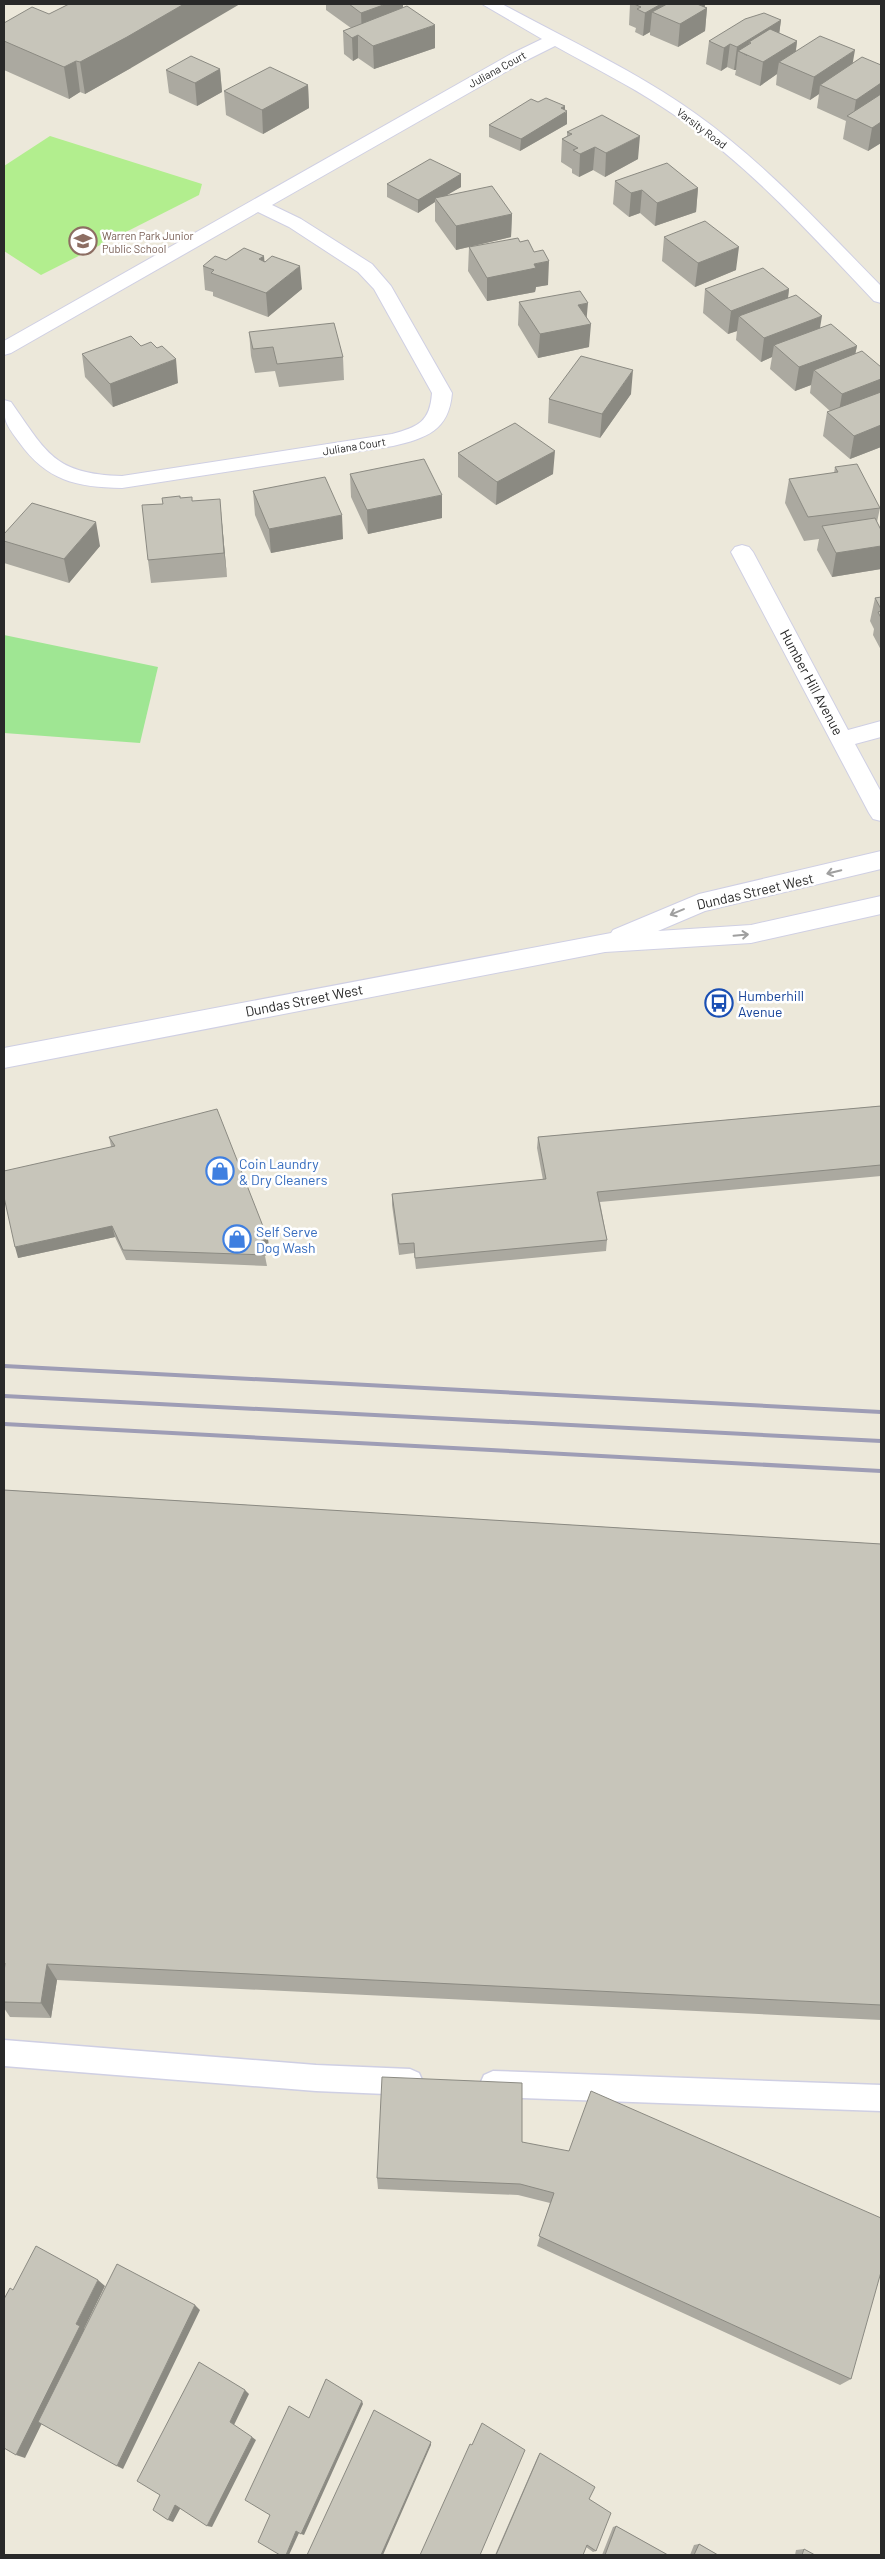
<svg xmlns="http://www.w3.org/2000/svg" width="885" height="2559" font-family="Barlow,sans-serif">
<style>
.green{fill:#9fe693}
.pitch{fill:#b2ee8e}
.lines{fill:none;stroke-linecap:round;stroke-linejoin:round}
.lane-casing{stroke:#cfcfe3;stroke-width:3}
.street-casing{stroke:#cfcfe3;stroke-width:2}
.secondary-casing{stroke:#cfcfe3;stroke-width:2}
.lane{fill:#fff;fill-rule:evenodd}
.street{fill:#fff;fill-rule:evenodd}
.secondary{fill:#fff;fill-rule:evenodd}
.rail{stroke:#9e9db5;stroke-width:4}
.wall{fill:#aba9a0}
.shaded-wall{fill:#8b8a82}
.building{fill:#c7c5ba;stroke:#8b8a82}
.oneway{stroke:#9f9f9f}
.labels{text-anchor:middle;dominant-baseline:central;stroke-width:5;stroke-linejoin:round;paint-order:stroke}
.far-street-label{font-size:11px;fill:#292929;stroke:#fff}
.far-education-label{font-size:11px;fill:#785e54;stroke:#fff;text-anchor:start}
.street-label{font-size:14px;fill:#292929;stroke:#fff}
.transit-label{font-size:14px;fill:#164399;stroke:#fff;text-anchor:start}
.shop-label{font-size:14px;fill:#366cbe;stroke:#fff;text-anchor:start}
</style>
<rect width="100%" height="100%" fill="#ece8da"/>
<!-- green -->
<path class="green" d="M4 635 158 667 140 743 4 733Z"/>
<!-- pitch -->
<path class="pitch" d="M50 136 202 184 199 195 41 275 4 251V166Z"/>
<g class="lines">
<!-- lane casing -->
<g class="lane-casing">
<path id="lane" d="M4 2040 316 2065 410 2069 419 2073 423 2082 419 2091 410 2095 316 2091 4 2066Z
M493 2071 881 2085V2111L493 2097 484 2093 480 2084 484 2075Z"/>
</g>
<!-- street casing -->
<g class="street-casing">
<path id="street" d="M482 4H502C566 39 636 71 696 114 765 163 822 226 881 286V303L874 301C814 238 755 171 683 121 643 92 598 70 555 46L523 62 272 205 301 219 372 264 391 286 452 393C449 431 426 438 393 446L122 488C76 487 47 481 19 442 6 424 4 423 4 400L11 402C47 453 54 474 122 476L392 434C418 427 430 422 432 393L374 289 358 272 289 227 258 212 11 353 4 355V341L511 54 542 39Z
M742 545 749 547 753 552 848 730 881 721V737L855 744 881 792V821L873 819 869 813 731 552 735 547Z"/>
</g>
<!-- secondary casing -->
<g class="secondary-casing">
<path id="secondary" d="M881 851V869L705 911 658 931 751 925 881 896V914L751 943 605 952 4 1068V1048L611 933 613 930 699 894Z"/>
</g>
<!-- lane -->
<use href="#lane" class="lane"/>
<!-- street -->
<use href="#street" class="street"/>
<!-- secondary -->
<use href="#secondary" class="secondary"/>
<!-- rail -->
<path class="rail" d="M4 1366 881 1412
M4 1396 881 1441
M4 1424 881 1471"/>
</g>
<!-- wall -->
<path class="wall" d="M326 4H403V8L435 48 374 69 358 58 353 61 344 54 343 31 351 28 326 10Z
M630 4H705V7L707 8 705 31 678 47 650 35V32L643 36 635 32 636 28 629 25Z
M781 20 779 33 797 41 796 51 852 64 881 65V143L868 151 843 139 846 121 817 108 819 94 810 100 776 85 777 74 760 86 735 75 736 70H734L727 67 721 71 706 64 709 41Z
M4 23 131 68 85 94 80 92 69 99 4 70Z
M220 69 222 92 197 106 169 93 166 70Z
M308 85 309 108 263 134 226 115 224 91Z
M538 102 565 110 567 124 520 151 489 137V125Z
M567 132 638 159 605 177 593 170 579 177 572 173V169L561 162 562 139 567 136Z
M461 174V187L446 195 512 214 511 237 456 250 435 221V202L418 213 387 197V184Z
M615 181 698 188 696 212 655 226 640 213 629 217 613 204Z
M664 237 736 270 695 287 662 261Z
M469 247 548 285 536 287 535 292 487 301 468 271Z
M226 260 264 261 302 289 268 317 213 296V292L205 290 203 266Z
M705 289H789L788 298 820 329 857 346 855 354 881 379V447L850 459 823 436 827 412 830 411 810 393 811 385 795 391 770 369 772 357 761 362 736 340 737 331 728 334 703 313Z
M519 302 587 318 589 347 538 358 518 325Z
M249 332 343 357 344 380 279 387 275 371 255 373 251 356Z
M82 354 178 383 113 407 85 377Z
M631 394 600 438 548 423 549 399Z
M458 453 553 474 496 505 458 477Z
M835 467 880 508 877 522 881 530V569L832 577 817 550 819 539 804 541 785 503 789 479 834 473Z
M350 474 442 518 368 534 351 497Z
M253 491 343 539 271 553 255 515Z
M180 496V498L192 501 222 523 227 577 151 583 148 560 163 504Z
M4 534 100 546 69 583 4 563Z
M881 597V650L873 635 874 629 870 621 875 598Z
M881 1106V1176L600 1202 607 1240 606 1251 416 1269 414 1253 399 1255 392 1205V1194L543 1180 537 1148 538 1137Z
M109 1137 268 1239 269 1250 264 1251 267 1266 126 1260 115 1237 18 1258 111 1146Z
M4 1490 881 1544V2020L57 1980 51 2018 10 2017 4 2008Z
M522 2142 851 2379 840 2385 537 2246 550 2203 518 2195 378 2189 377 2178Z
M540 2453 589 2499 596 2551 593 2552 586 2547 583 2555H495L538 2456Z
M616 2526 668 2555H602L613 2527Z
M699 2544 718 2555H690L694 2545Z
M804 2549 815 2555H795L796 2550Z"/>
<!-- shaded-wall -->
<path class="shaded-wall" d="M184 4H240L131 68 85 94 80 62Z
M386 4H403V21L362 36 361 13Z
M661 4H689L652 12 650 32 643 36 645 13Z
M698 4H705L704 10 707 8 705 31 678 47 680 24Z
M781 20 778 43H751L749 42 747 56 738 51 736 70H734L737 47Z
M435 25V48L374 69 373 46Z
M358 35V58L353 61 352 38Z
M797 41 794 64 779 62 777 74 760 86 763 62Z
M730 44 727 67 721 71 724 48Z
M855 50 851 73 820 85 819 94 810 100 814 77Z
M76 61 80 92 69 99 64 67Z
M220 69 222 92 197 106 195 83Z
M881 83V103L853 119 856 100Z
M308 85 309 108 263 134 262 110Z
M565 106V113L567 111V124L520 151 521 139 561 108Z
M881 122V143L868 151 872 128Z
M640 136 638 159 605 177 606 153Z
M595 147 593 170 579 177 580 154Z
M461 174V187L437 201 435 198V202L418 213V200Z
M698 188 696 212 655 226 657 203Z
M642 190 640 213 629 217 631 193Z
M512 214 511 237 456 250V226Z
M739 247 736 270 695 287 698 263Z
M264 256 266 279 259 259Z
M549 261 548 285 536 287 535 292 487 301V278L534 264Z
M300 266 302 289 268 317 266 293Z
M789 289 786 313 739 316 737 331 728 334 731 311Z
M588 303 586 325 591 324 589 347 538 358 540 334 578 305Z
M822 316 818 340 774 345 772 357 761 362 764 338Z
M857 346 852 369 814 370 811 385 795 391 799 367Z
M176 359 178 383 113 407 110 384Z
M633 370 631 394 600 438 602 414Z
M881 379V401L838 417 842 394Z
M881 425V447L850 459 854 436Z
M555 451 553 474 496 505 497 482Z
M442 495V518L368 534 367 510Z
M220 499 222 523 227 577 224 553Z
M342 515 343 539 271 553 269 529Z
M96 522 100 546 69 583 64 559Z
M881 546V569L832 577 836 553Z
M112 1226 115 1237 18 1258 15 1247Z
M268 1239 269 1250 263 1252 261 1241Z
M47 1964 57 1980 51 2018 41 2003Z
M98 2280 105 2286 84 2329 87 2331 25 2458 16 2455 76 2324Z
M195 2305 200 2310 123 2469 117 2466Z
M245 2390 249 2394 234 2425 230 2422Z
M362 2401 363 2404 304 2535 301 2534Z
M252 2437 256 2440 212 2527 207 2526Z
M431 2442V2445L383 2555H381Z
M175 2505 181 2507 173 2522 168 2520Z
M296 2531 299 2533 289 2555H286Z"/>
<!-- building -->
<path class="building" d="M69 4H184L127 37 80 62 76 61 64 67 4 41V23L32 7 49 14Z
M349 4H386L361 13Z
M634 4H661L645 13 637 9 641 7Z
M667 4H698H697L707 8 680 24 652 12Z
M407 6 435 25 373 46 358 35 352 38 343 31Z
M764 13 781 20 737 47 730 44 724 48 709 41 745 19Z
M770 29 797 41 763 62 738 51 751 43 749 42Z
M820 36 855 50 814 77 779 62Z
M191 56 220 69 195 83 166 70Z
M862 57 881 65V83L856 100 820 85Z
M270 67 308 85 262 110 224 91Z
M881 94V122L872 128 847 116Z
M546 98 565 106 561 108 567 111 521 139 489 125 531 99 538 102Z
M602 115 640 136 606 153 595 147 580 154 573 150 578 148 562 139 572 134 567 132Z
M430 159 461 174 418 200 387 184Z
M667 163 698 188 657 203 642 190 631 193 615 181Z
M492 186 512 214 456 226 435 198Z
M705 221 739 247 698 263 664 237Z
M518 238 520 242 528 240 534 252 543 250 549 261 534 264 536 268 487 278 469 247Z
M244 248 264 256 259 259 265 262 272 256 300 266 266 293 211 273 214 270 203 266 215 256 226 260Z
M763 268 789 289 731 311 705 289Z
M580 291 588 303 578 305 591 324 540 334 519 302Z
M796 295 822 316 764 338 739 316Z
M334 323 343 357 277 364 273 347 253 349 249 332Z
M831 324 857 346 799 367 774 345Z
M131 336 141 346 151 342 157 348 162 346 176 359 110 384 82 354Z
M862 351 881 367V379L842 394 814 370Z
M581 356 633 370 602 414 549 399Z
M881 392V425L854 436 827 412Z
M515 423 555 451 497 482 458 453Z
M424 459 442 495 367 510 350 474Z
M857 464 880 508 808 517 789 479 838 472 835 467Z
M325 477 342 515 269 529 253 491Z
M180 496V498L192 497V501L220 499 224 553 148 560 142 505 163 504 162 498Z
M32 503 96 522 64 559 4 541V534Z
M875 518 881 530V546L836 553 822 526Z
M881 597V609L875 598Z
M881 611V618L878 612Z
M881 1106V1165L597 1192 607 1240 415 1258 414 1243 399 1244 392 1194 546 1179 538 1137Z
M217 1109 268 1239 261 1241 266 1255 123 1250 112 1226 15 1247 4 1197V1171L115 1146 109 1137Z
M4 1490 881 1544V2005L47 1964 41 2003 4 2002V1973L5 1963H4Z
M382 2077 522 2083V2142L569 2151 591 2091 881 2218V2272L851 2379 539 2236 554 2193 520 2184 377 2178Z
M36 2246 98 2280 76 2324 80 2326 16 2455 4 2448V2299L10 2288 13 2290Z
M117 2264 195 2305 117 2466 38 2422Z
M199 2362 245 2390 230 2422 252 2437 207 2526 175 2505 168 2520 153 2510 160 2495 137 2481Z
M326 2379 362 2401 301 2534 296 2531 286 2555H280L258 2542 270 2515 245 2500 289 2406 309 2418Z
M374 2410 431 2442 381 2555H307Z
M482 2423 525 2450 480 2555H420L470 2444 472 2445Z
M540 2453 595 2487 589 2499 611 2513 596 2551 587 2545 583 2555H496Z
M616 2526 668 2555H605Z
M699 2544 718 2555H694Z
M804 2549 815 2555H802Z"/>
<!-- one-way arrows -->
<defs><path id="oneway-shaft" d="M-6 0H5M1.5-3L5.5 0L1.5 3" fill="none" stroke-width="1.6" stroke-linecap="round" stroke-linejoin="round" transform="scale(1.25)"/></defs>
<g class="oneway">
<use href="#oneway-shaft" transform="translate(834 872) rotate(167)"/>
<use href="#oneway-shaft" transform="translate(677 912) rotate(157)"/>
<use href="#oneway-shaft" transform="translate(741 935) rotate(-5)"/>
</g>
<!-- icons -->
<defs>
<g id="school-ring" transform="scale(1.4375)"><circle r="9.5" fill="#fff" stroke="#8d6e63" stroke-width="1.5"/><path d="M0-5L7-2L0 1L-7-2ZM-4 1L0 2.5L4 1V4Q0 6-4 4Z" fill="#8d6e63"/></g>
<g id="bus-ring" transform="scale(1.4375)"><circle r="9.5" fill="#fff" stroke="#1a4fb4" stroke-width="1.5"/><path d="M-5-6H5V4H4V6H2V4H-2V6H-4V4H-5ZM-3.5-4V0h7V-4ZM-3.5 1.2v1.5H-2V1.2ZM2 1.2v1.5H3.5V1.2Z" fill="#1a4fb4"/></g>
<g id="shop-ring" transform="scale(1.4375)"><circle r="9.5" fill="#fff" stroke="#3f7fe0" stroke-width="1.5"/><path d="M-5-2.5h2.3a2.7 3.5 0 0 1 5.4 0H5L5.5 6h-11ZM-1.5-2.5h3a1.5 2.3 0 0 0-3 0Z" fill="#3f7fe0"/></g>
</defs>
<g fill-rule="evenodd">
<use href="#school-ring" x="83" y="241"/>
<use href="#bus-ring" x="719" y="1003"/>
<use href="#shop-ring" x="220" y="1171"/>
<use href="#shop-ring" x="237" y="1239"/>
</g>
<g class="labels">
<!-- far-street labels -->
<g class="far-street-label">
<text transform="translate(497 69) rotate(-29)">Juliana Court</text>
<text transform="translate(702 128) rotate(37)">Varsity Road</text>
<text transform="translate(354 446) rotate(-9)">Juliana Court</text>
</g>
<!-- far-education labels -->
<g class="far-education-label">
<text x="102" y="235">Warren Park Junior<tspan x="102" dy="13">Public School</tspan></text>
</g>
<!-- street labels -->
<g class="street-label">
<text transform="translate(812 682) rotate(62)">Humber Hill Avenue</text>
<text transform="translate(755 891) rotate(-13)">Dundas Street West</text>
<text transform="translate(304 1000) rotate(-11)">Dundas Street West</text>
</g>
<!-- transit labels -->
<g class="transit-label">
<text x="738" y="995">Humberhill<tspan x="738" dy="16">Avenue</tspan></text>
</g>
<!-- shop labels -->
<g class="shop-label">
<text x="239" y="1163">Coin Laundry<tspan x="239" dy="16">&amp; Dry Cleaners</tspan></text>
<text x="256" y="1231">Self Serve<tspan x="256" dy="16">Dog Wash</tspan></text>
</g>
</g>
<!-- border -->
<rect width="885" height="2559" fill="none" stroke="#292929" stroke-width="10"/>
</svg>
